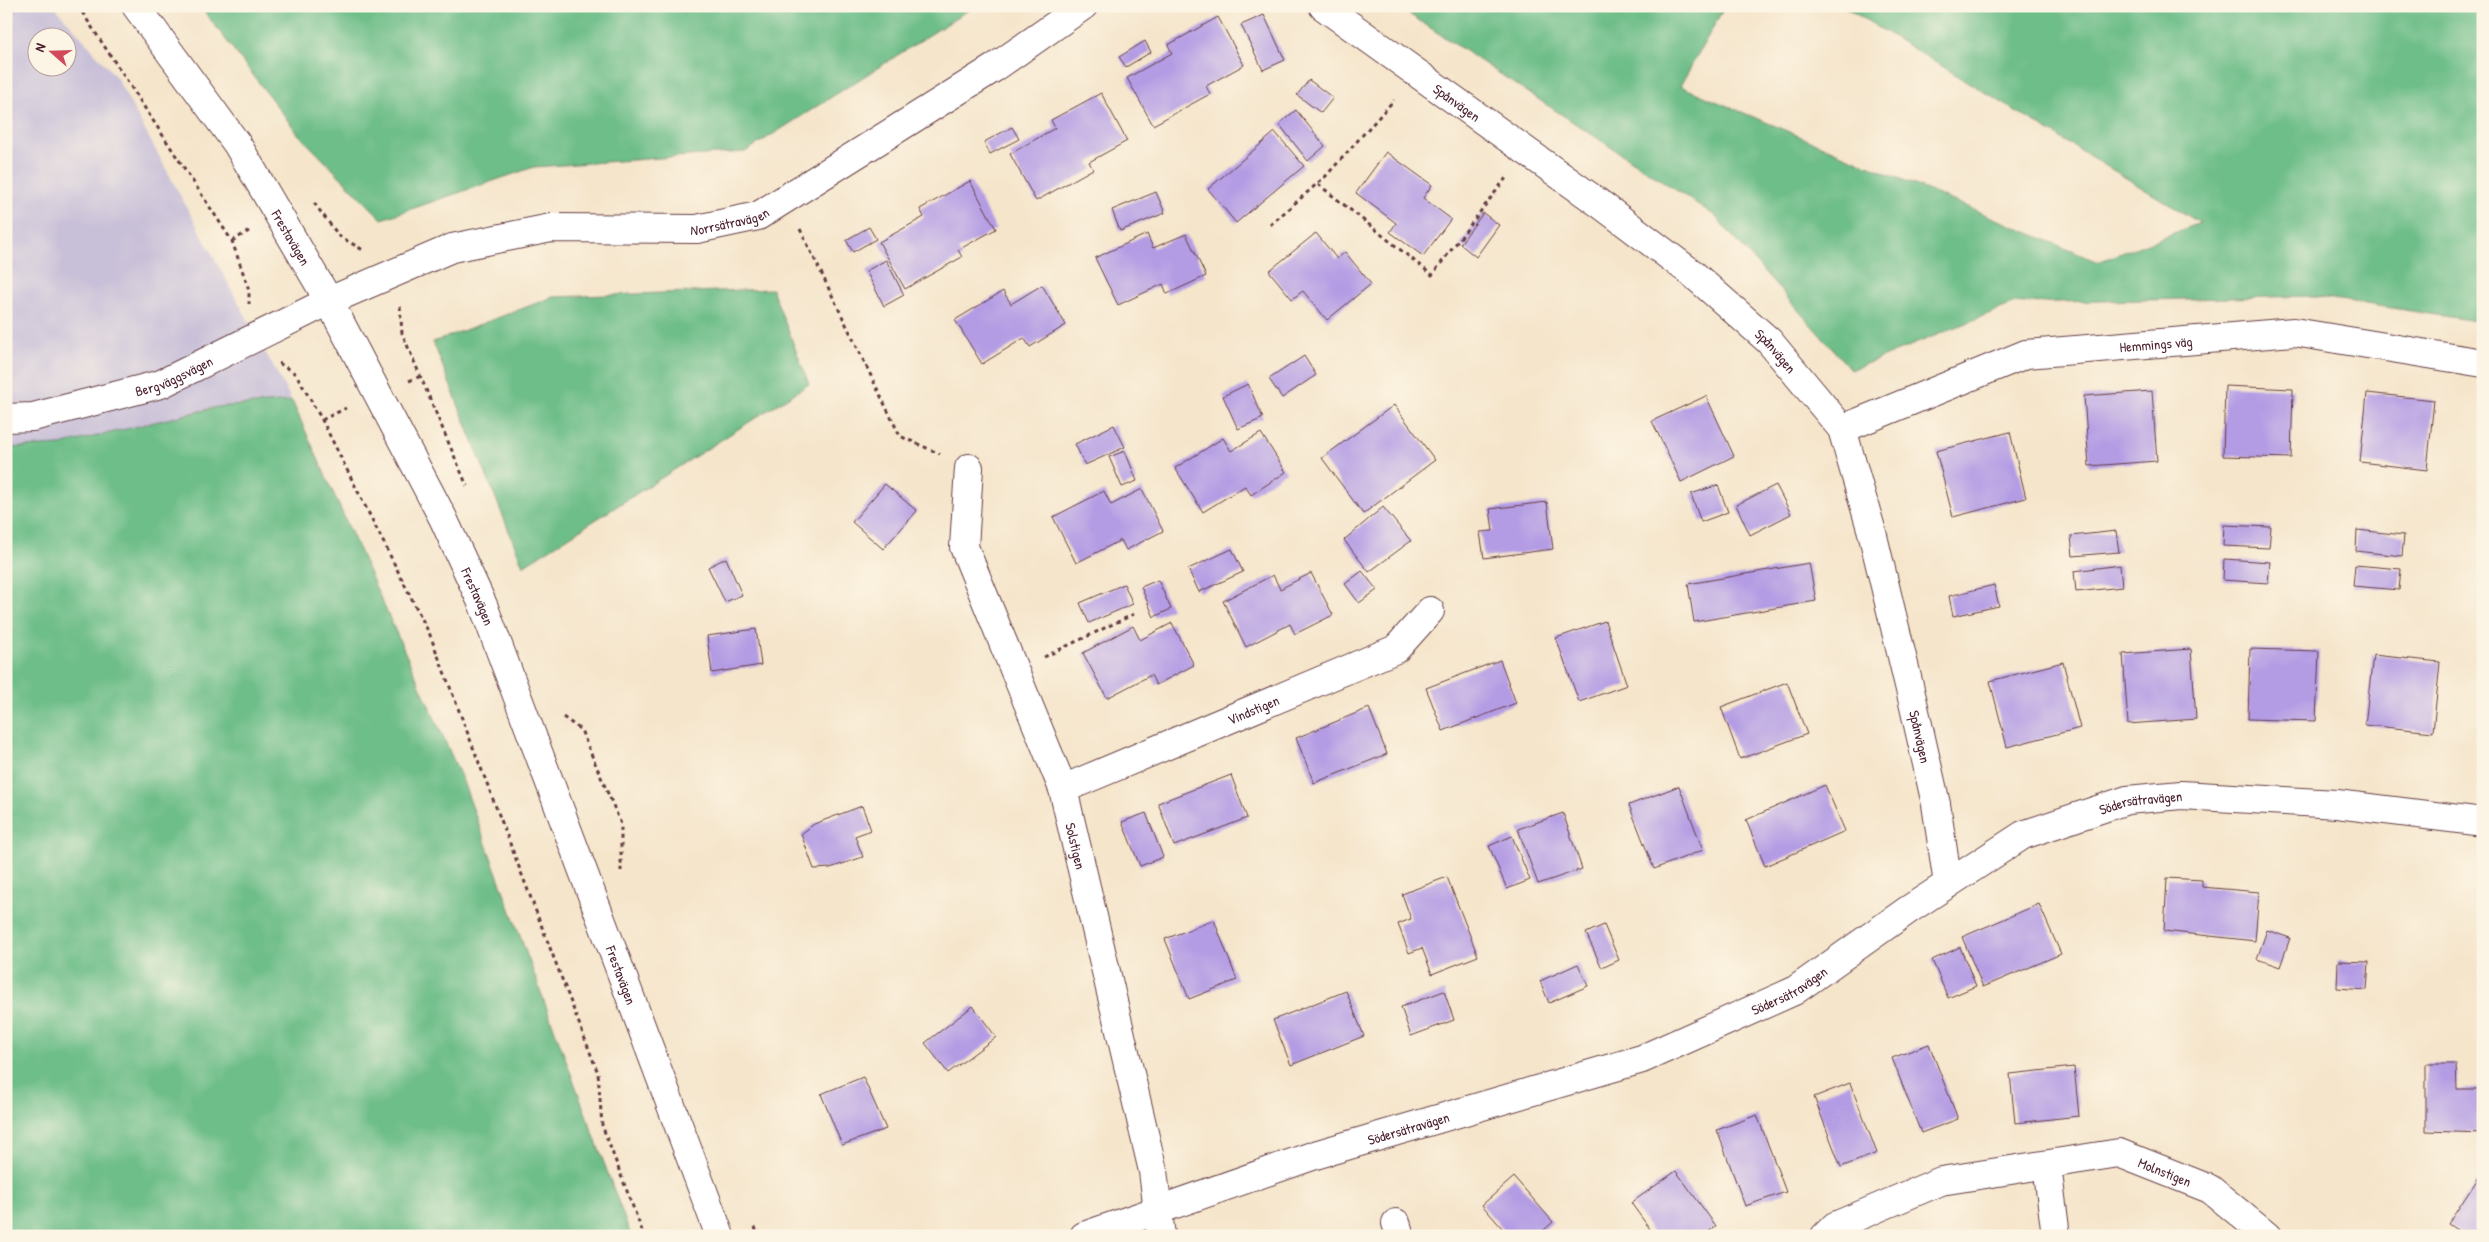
<svg xmlns="http://www.w3.org/2000/svg" width="2489" height="1242" font-family="'Patrick Hand',sans-serif">
<style>
.industrial{fill:#c8bfd8;fill-rule:evenodd}
.forest{fill:#6ebe89;stroke:#5c6e5a}
.building{fill:#b49ce4}
.lines{fill:none;stroke-linecap:round;stroke-linejoin:round}
.minor-casing{stroke:#643d43;stroke-width:30}
.path{stroke:#643d43;stroke-width:3;stroke-dasharray:4 4;stroke-linecap:butt}
.minor{stroke:#fff;stroke-width:28}
.labels{text-anchor:middle;dominant-baseline:central;stroke-width:4.5;stroke-linejoin:round;paint-order:stroke}
.street-label{font-size:14px;fill:#4a1f2b;stroke:#fcf5e5}
</style>
<rect width="100%" height="100%" fill="#fcf5e5"/>
<filter id="ink" filterUnits="userSpaceOnUse"><feTurbulence type="fractalNoise" baseFrequency=".02" numOctaves="2"/><feDisplacementMap in="SourceGraphic" scale="10" xChannelSelector="R" yChannelSelector="G"/><feConvolveMatrix kernelMatrix="1 2 1 2 8 2 1 2 1" color-interpolation-filters="sRGB"/></filter>
<filter id="wash" filterUnits="userSpaceOnUse"><feTurbulence type="fractalNoise" baseFrequency=".0096" numOctaves="4" result="noise"/><feDisplacementMap in="SourceGraphic" scale="20" xChannelSelector="R" yChannelSelector="G"/><feGaussianBlur stdDeviation="1.12" result="paint"/><feColorMatrix in="noise" values="0 0 0 0 0 0 0 0 0 0 0 0 0 0 0 0 0 1.4 0 .05"/><feComposite in="paint" operator="in"/></filter>
<g filter="url(#wash)">
<rect width="100%" height="100%" fill="#f5e5cb"/>
<!-- industrial -->
<path class="industrial" d="M6 6H54L116 77 292 401 217 407 59 445 6 448ZM38 38H68V68H38Z"/>
<!-- forest -->
<path class="forest" d="M200 6H975L745 152 534 167 382 219 299 135Z
M1397 6H1725L1680 86 2098 262 2200 223 1843 6H2483V322L2313 296 2015 303 1851 370 1714 215Z
M772 289 809 384 523 566 433 342 553 297Z
M292 401 462 779 631 1236H6V448L60 445 217 407Z"/>
<g id="blocks">
<!-- building -->
<path class="building" d="M1264 15 1285 60 1263 70 1241 25Z
M1218 17 1244 65 1206 86 1210 94 1153 125 1127 78 1172 53 1168 45Z
M1145 41 1151 52 1126 67 1119 57Z
M1309 80 1333 98 1321 113 1297 95Z
M1101 93 1127 141 1089 162 1093 169 1036 201 1010 154 1055 128 1051 120Z
M1296 110 1325 146 1308 161 1279 124Z
M1012 127 1019 139 990 154 984 142Z
M1275 132 1304 166 1236 223 1208 189Z
M1386 152 1432 185 1423 198 1451 219 1423 256 1390 232 1396 223 1356 193Z
M970 181 996 229 958 250 962 257 905 289 879 242 924 217 920 209Z
M1156 192 1165 213 1120 231 1112 210Z
M1483 213 1499 225 1476 257 1460 244Z
M869 227 876 239 853 252 846 240Z
M1316 233 1337 259 1345 252 1371 284 1327 320 1303 291 1292 299 1269 271Z
M1147 234 1153 248 1186 234 1206 276 1167 294 1163 284 1118 305 1095 258Z
M886 260 904 295 884 306 866 271Z
M1042 285 1066 325 1030 347 1024 338 982 364 955 320 1003 291 1011 304Z
M1304 356 1316 375 1282 398 1269 379Z
M1248 384 1263 418 1238 429 1223 396Z
M2225 386 2293 389 2291 458 2223 456Z
M2152 391 2157 461 2089 466 2084 396Z
M2367 393 2434 400 2427 470 2360 462Z
M1706 396 1734 456 1681 482 1652 421Z
M1394 405 1435 460 1363 514 1322 458Z
M1114 425 1125 447 1085 465 1075 444Z
M2010 432 2026 498 1953 517 1936 451Z
M1261 433 1286 472 1251 495 1245 486 1203 512 1175 468 1223 438 1231 451Z
M1125 451 1137 481 1122 487 1109 457Z
M885 484 917 511 883 549 852 522Z
M1718 485 1728 512 1701 522 1691 494Z
M1776 485 1791 514 1750 535 1736 505Z
M1142 489 1163 531 1126 550 1121 540 1076 563 1053 517 1104 491 1111 505Z
M1547 502 1553 549 1484 558 1480 532 1493 531 1490 509Z
M1383 507 1411 541 1369 572 1344 540Z
M2224 525 2271 527 2269 548 2223 546Z
M2357 530 2404 535 2402 556 2356 551Z
M2116 531 2119 552 2073 556 2071 536Z
M1232 549 1243 572 1199 592 1188 569Z
M726 558 742 595 725 602 708 567Z
M2224 559 2270 562 2268 583 2223 580Z
M1809 563 1816 601 1694 622 1688 584Z
M2120 565 2122 587 2076 592 2074 571Z
M2355 565 2401 569 2399 590 2353 586Z
M1362 571 1377 590 1359 603 1345 584Z
M1311 573 1333 615 1295 634 1290 624 1246 647 1223 601 1273 575 1280 589Z
M1158 580 1171 609 1154 617 1141 587Z
M1124 584 1133 604 1089 623 1080 603Z
M1994 585 1999 606 1953 616 1949 596Z
M1605 621 1627 685 1579 702 1556 638Z
M1172 623 1194 665 1156 685 1151 675 1107 698 1083 653 1133 626 1140 640Z
M756 629 761 665 712 673 707 636Z
M2191 649 2196 719 2128 724 2123 654Z
M2250 649 2319 651 2316 721 2248 719Z
M2373 655 2440 662 2433 732 2365 725Z
M1500 660 1516 703 1443 731 1426 688Z
M2063 662 2080 728 2007 747 1990 681Z
M1787 682 1807 734 1740 759 1721 707Z
M1369 708 1387 754 1314 783 1296 738Z
M1231 775 1247 818 1174 846 1158 803Z
M1825 785 1845 831 1765 866 1746 820Z
M1679 786 1703 850 1654 869 1629 805Z
M862 806 871 830 855 836 863 857 830 868 814 869 801 834 814 824Z
M1146 813 1163 857 1140 866 1122 822Z
M1563 813 1582 869 1538 884 1518 829Z
M1512 836 1530 880 1507 889 1489 846Z
M1447 877 1478 956 1432 974 1422 948 1409 953 1398 924 1411 919 1402 894Z
M2167 878 2202 880V887L2259 892 2255 941 2164 931Z
M2039 904 2061 954 1983 987 1962 937Z
M1214 920 1237 980 1189 999 1165 939Z
M1604 925 1619 960 1602 968 1586 933Z
M2267 930 2290 938 2280 967 2257 959Z
M1960 947 1976 986 1948 998 1932 960Z
M2338 961 2369 962 2367 990 2337 988Z
M1578 964 1588 986 1549 1003 1540 981Z
M1346 991 1364 1036 1291 1065 1273 1020Z
M1444 991 1454 1020 1411 1036 1401 1007Z
M973 1006 996 1037 948 1073 925 1043Z
M1929 1044 1958 1119 1921 1133 1892 1058Z
M2426 1064H2456L2457 1089H2483V1133L2426 1131Z
M2074 1067 2079 1116 2015 1123 2010 1074Z
M863 1077 886 1129 842 1145 821 1094Z
M1850 1083 1877 1153 1841 1167 1814 1097Z
M1757 1115 1786 1192 1745 1206 1717 1130Z
M1676 1171 1716 1226 1703 1236H1655L1631 1203Z
M1514 1177 1553 1222 1537 1236H1509L1482 1205Z
M2479 1177 2483 1180V1236H2466L2448 1224Z"/>
</g>
</g>
<g filter="url(#ink)">
<use href="#blocks" fill-opacity="0" stroke="#643d43" stroke-width="1"/>
<g class="lines">
<!-- minor casing -->
<g class="minor-casing">
<g id="minor">
<path id="s1" d="M136 6 237 144 329 301 443 518 483 605 720 1236"/>
<path id="s2" d="M1323 6 1603 206 1693 274 1769 341 1842 429 1872 532 1912 698 1936 804 1948 884"/>
<path id="s3" d="M6 418 33 417 161 384 329 301 452 248 551 228 697 229 758 216 994 68 1083 6"/>
<path id="s4" d="M1842 429 2026 354 2294 332 2483 363"/>
<path id="s5" d="M969 468 964 547 1063 789 1153 1171 1161 1236"/>
<path id="s6" d="M1063 789 1396 649 1430 611"/>
<path d="M2047 1166 2056 1236"/>
<path d="M1396 1223 1400 1236"/>
<path id="s7" d="M1084 1236 1315 1155 1642 1059 1794 991 1908 910 2023 835 2127 800 2181 795 2337 804 2483 822"/>
<path id="s8" d="M1825 1236 1835 1226 1941 1181 2119 1153 2210 1189 2267 1236"/>
</g>
</g>
<!-- path -->
<path class="path" d="M78 6 232 241 249 290V304
M1318 184 1432 275 1506 178
M314 203 339 236 363 250
M1270 225 1326 176 1394 100
M800 229 900 436 940 454
M232 241 249 231
M400 306 402 333 467 486
M279 363 296 374 322 420 430 635 598 1073 602 1125 644 1236
M409 381 421 376
M322 420 346 408
M1044 657 1134 614
M563 717 581 730 621 824V871
M755 1227 758 1236"/>
<!-- minor -->
<use href="#minor" class="minor"/>
</g>
</g>
<g class="labels">
<!-- street labels -->
<g class="street-label">
<text stroke="none"><textPath href="#s2" startOffset="165">Spånvägen</textPath></text>
<text stroke="none"><textPath href="#s3" startOffset="761">Norrsätravägen</textPath></text>
<text stroke="none"><textPath href="#s1" startOffset="279">Frestavägen</textPath></text>
<text stroke="none"><textPath href="#s4" startOffset="329">Hemmings väg</textPath></text>
<text stroke="none"><textPath href="#s2" startOffset="570">Spånvägen</textPath></text>
<text stroke="none"><textPath href="#s3" startOffset="174">Bergväggsvägen</textPath></text>
<text stroke="none"><textPath href="#s1" startOffset="684">Frestavägen</textPath></text>
<text stroke="none"><textPath href="#s6" startOffset="206">Vindstigen</textPath></text>
<text stroke="none"><textPath href="#s2" startOffset="990">Spånvägen</textPath></text>
<text stroke="none"><textPath href="#s7" startOffset="1152">Södersätravägen</textPath></text>
<text stroke="none"><textPath href="#s5" startOffset="399">Solstigen</textPath></text>
<text stroke="none"><textPath href="#s1" startOffset="1089">Frestavägen</textPath></text>
<text stroke="none"><textPath href="#s7" startOffset="748">Södersätravägen</textPath></text>
<text stroke="none"><textPath href="#s7" startOffset="342">Södersätravägen</textPath></text>
<text stroke="none"><textPath href="#s8" startOffset="359">Molnstigen</textPath></text>
</g>
</g>
<!-- margin -->
<rect width="2489" height="1242" fill="none" stroke="#fcf5e5" stroke-width="25"/>
<!-- north arrow -->
<g transform="translate(52 52) rotate(290)"><circle r="24" fill="#fcf5e5" stroke="#b59f9b"/>
<path d="M0-4L9 19L0 12L-9 19Z" fill="#d1495b"/>
<text y="-8" font-size="14" font-weight="bold" text-anchor="middle" fill="#4a1f2b">N</text>
</g>
</svg>
